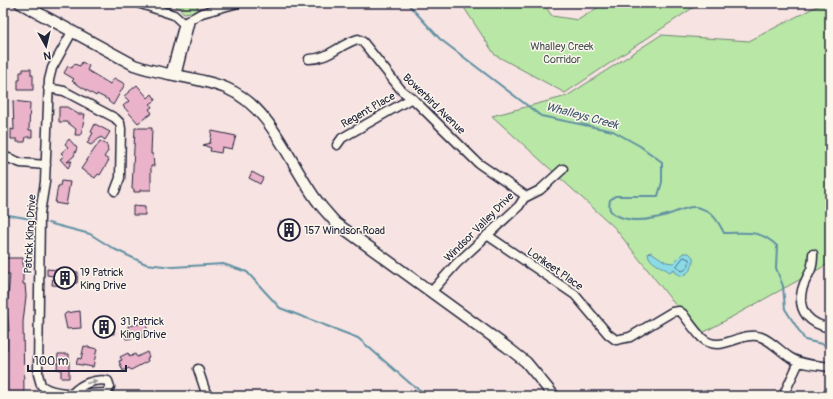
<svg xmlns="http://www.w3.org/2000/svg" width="833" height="399" font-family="Pangolin,sans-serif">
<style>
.green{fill:#b9e7a6;stroke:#6e8470}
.water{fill:#8bdbe7;stroke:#6191a2}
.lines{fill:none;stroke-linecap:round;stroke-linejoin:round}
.shore{stroke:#4c6c80;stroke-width:1}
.stream{stroke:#6191a2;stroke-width:2}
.building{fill:#eab3ca;stroke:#22223b}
.minor-casing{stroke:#22223b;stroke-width:11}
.tertiary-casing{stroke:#22223b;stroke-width:13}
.minor{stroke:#fbf7ec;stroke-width:8}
.tertiary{stroke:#fbf7ec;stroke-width:10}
.oneway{fill:#99979c}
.labels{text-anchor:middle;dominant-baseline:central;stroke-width:3;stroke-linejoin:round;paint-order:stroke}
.park-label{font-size:11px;fill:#485356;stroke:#fbf7ec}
.street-label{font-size:11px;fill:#22223b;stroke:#fbf7ec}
.poi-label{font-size:11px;fill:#22223b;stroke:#fbf7ec;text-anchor:start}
.water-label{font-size:12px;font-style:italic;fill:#425a6f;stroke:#fbf7ec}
</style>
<rect width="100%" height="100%" fill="#f6e3e2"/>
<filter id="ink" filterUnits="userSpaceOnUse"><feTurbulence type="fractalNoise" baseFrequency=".025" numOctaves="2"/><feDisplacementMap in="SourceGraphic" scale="8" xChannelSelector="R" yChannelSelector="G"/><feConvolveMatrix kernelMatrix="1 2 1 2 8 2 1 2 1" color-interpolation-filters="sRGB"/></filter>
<g filter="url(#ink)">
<!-- green -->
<path class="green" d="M178 3H198L197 11 184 13 176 6Z
M461 3H543L552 16 578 20 605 3H700L565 93 495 55Z
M823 3H830V263L699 335 614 227 492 116 567 96 661 35 749 41Z"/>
<!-- water -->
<path class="water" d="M651 252 666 262 673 263 683 253H689L693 257C694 267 690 272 682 276L676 273 674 269 670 272C662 266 649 264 648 253Z"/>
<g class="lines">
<!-- shore -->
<path class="shore" d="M684 257 689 259C690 264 687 270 682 271L677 266Z"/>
<!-- stream -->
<path class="stream" d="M407 3 440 39 541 116 613 131 640 146 662 162V182L658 196H615L610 200C608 210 610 212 618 216 635 224 656 219 673 213 680 210 689 206 696 207 712 210 718 221 724 233 746 233 760 229 777 246L776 268 783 286 785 309 805 340 830 346
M3 214 31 219
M48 223 90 234 114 249 146 264 173 267 223 264 247 272 280 308 358 338 412 385 430 396"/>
</g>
<!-- building -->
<path class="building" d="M82 62 89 66 87 70 110 84 114 78 125 84 113 105 108 101 109 100 97 94 96 96 72 81 74 79 64 73 68 66 72 68 74 64 80 66Z
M23 69H31V75H33V90H18V80H20V72H23Z
M137 85 148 98 152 94 156 100 150 104 152 107 149 109 152 113 138 123 123 106 129 101 124 96Z
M13 101 30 103 29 130H32V137H26L25 142H17V139H11V129L14 130Z
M59 107H67L78 114H85L81 135H75L76 129 67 122H59Z
M95 124 110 132 105 140 101 137 91 145 87 143 93 133 91 132Z
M135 128H152L151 154H153L154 166H151V190H140V192H134V189H132Z
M212 131 236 136 232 149 222 147 221 153 210 151 211 148 203 145 210 143Z
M69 139 77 148 74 156 67 162 72 161 68 168 60 159 64 156 61 153 68 147 65 144Z
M100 141 107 145 108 151 104 157 109 160 100 175 98 174 95 178 81 169Z
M252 172 263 178 260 184 249 178Z
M61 181 70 182 66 205 55 203 58 186H60Z
M133 206 145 207V215H133Z
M283 221H295V223H298V237H280V222Z
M3 258H23V284H25L26 296 23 322 24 396H6V380H3V350H7V331H9L7 308 10 274H3Z
M47 269 78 272 77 283 68 282 67 286 52 285 53 276 47 275Z
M80 311 81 328 67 329 64 315 66 313Z
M95 320 114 321V334L95 333Z
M146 323 148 333 142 334 143 337 126 339 124 332 129 331 128 326Z
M84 346 97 349 93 367 76 364 78 358 81 359Z
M147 352 149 357 147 358 148 361 131 370 129 368 123 371 119 361 122 360 120 357 128 353 130 357 135 354 137 357Z
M58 354H69V378H61V369H57Z"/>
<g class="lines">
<!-- minor casing -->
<g class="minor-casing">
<path id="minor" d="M138 3 174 15 187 27
M72 32 52 68 49 80 45 182 40 213 38 374 41 385C53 396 90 394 106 393L110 387 108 381C96 378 81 384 73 393
M309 59C329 59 340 44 358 39L363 42 402 91 412 98 478 163 526 196
M170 75 184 23 202 13 238 3
M176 76 190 20
M48 88 64 91 115 118 120 123 121 129 120 178 115 191
M337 145 342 138 412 98
M3 156 21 163 46 165
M487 235 575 295 608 334 616 340 630 337 672 312 679 311 683 314C689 322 695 331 702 338 721 355 740 330 761 337 772 341 781 352 791 358 802 365 817 365 830 367
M813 254C813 275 806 274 802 290 797 312 810 324 830 328
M432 291 456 264 519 206 524 198 540 190 563 169
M198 369 207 396
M783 396 799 362"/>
</g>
<!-- tertiary casing -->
<g class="tertiary-casing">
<path id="tertiary" d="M20 3 134 65C164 76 196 76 226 88 273 108 289 164 318 202 323 209 330 216 336 223L507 347 526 362 554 396"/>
</g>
<!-- minor -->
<use href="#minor" class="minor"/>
<!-- tertiary -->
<use href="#tertiary" class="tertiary"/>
</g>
<!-- one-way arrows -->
<defs><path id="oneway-solid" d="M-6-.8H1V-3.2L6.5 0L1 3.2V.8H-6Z"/></defs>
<use class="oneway" href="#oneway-solid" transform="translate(92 382) rotate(-13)"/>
</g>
<!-- icons -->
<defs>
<g id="building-ring" transform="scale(1.15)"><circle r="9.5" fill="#fbf7ec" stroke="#22223b" stroke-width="1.5"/><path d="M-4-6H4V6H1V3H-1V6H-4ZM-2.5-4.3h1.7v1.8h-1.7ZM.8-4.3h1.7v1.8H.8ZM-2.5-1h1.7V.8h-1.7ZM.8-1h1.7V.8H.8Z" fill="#22223b"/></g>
</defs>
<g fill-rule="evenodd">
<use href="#building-ring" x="289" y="230"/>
<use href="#building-ring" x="65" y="278"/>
<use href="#building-ring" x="104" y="327"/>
</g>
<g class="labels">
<!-- park labels -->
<g class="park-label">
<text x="562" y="46">Whalley Creek<tspan x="562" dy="13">Corridor</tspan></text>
</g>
<!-- street labels -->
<g class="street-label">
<text transform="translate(434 104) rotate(44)">Bowerbird Avenue</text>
<text transform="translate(368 110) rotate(-30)">Regent Place</text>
<text transform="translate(479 227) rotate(-45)">Windsor Valley Drive</text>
<text transform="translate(30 234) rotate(-87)">Patrick King Drive</text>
<text transform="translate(555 269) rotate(35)">Lorikeet Place</text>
</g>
<!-- poi labels -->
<g class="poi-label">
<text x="304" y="230">157 Windsor Road</text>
<text x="80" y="272">19 Patrick<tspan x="80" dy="13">King Drive</tspan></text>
<text x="120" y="321">31 Patrick<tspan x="120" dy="13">King Drive</tspan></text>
</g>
<!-- water labels -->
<g class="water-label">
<text transform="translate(582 116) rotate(15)">Whalleys Creek</text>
</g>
</g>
<!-- margin -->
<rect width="833" height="399" fill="none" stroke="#fbf7ec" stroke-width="16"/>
<rect x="8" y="8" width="817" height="383" fill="none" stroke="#22223b" stroke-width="1.5" filter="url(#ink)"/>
<!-- north arrow -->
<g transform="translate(46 46) rotate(172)" stroke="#fbf7ec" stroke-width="3" paint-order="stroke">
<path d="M0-3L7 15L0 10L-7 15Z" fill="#22223b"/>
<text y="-6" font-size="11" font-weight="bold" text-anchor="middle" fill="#22223b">N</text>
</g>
<!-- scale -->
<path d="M28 365v6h98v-6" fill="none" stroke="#22223b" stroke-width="2"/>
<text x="34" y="365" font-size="12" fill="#22223b" stroke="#fbf7ec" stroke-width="3" paint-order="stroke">100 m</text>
</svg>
